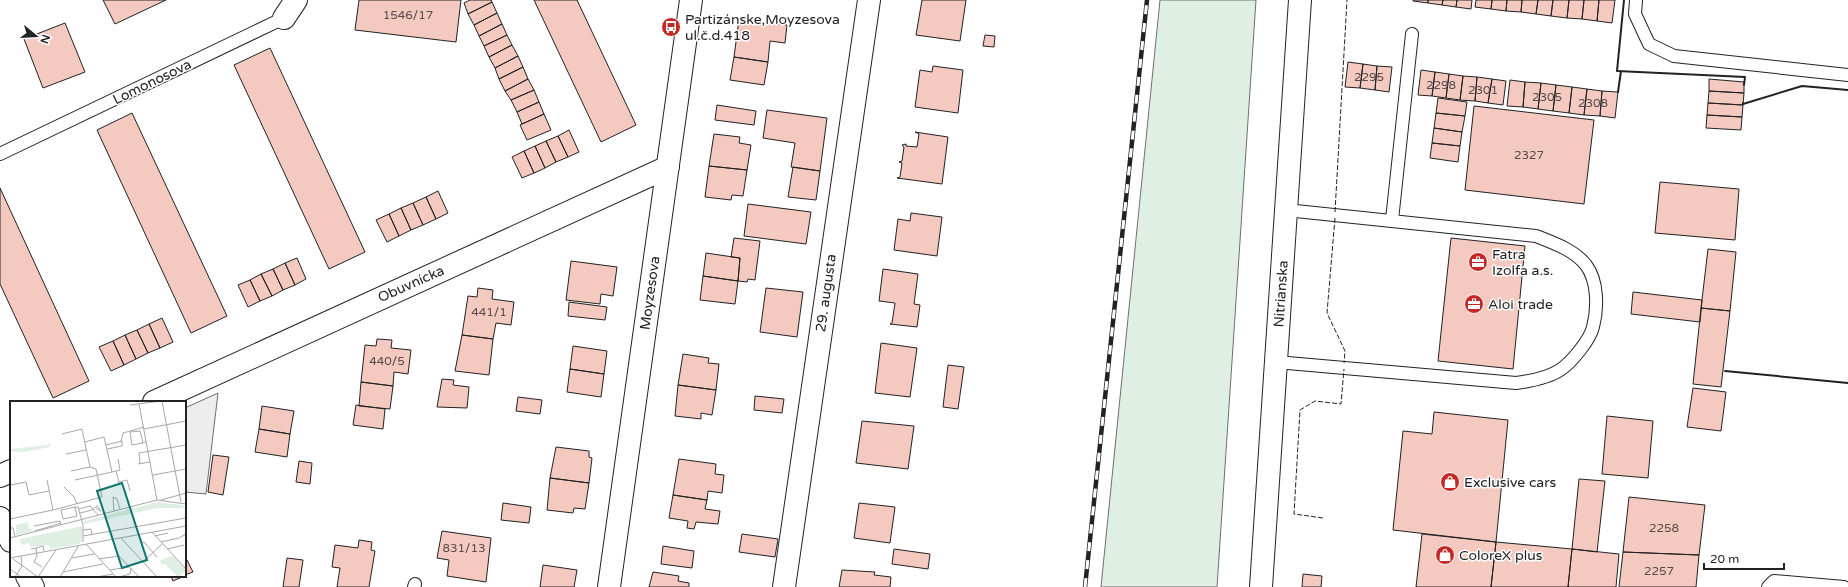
<svg xmlns="http://www.w3.org/2000/svg" width="1848" height="587" font-family="'Varela Round',sans-serif">
<style>
.green{fill:#e0efe3;stroke:#6f6f6f}
.parking{fill:#ededed;stroke:#6f6f6f}
.building{fill:#f3c9c0;stroke:#222}
.lines{fill:none;stroke-linecap:round;stroke-linejoin:round}
.service-casing{stroke:#222;stroke-width:14}
.minor-casing{stroke:#222;stroke-width:24}
.primary-casing{stroke:#222;stroke-width:24}
.service{stroke:#fff;stroke-width:12}
.minor{stroke:#fff;stroke-width:22}
.primary{stroke:#fff;stroke-width:22}
.rail-casing{stroke:#222;stroke-width:4.5}
.rail{stroke:#fff;stroke-width:3;stroke-dasharray:9;stroke-linecap:butt}
.fence{stroke:#222;stroke-width:1;stroke-dasharray:5 2;stroke-linecap:butt}
.wall{stroke:#222;stroke-width:2}
.labels{text-anchor:middle;dominant-baseline:central;stroke-width:3;stroke-linejoin:round;paint-order:stroke}
.number-label{font-size:12px;fill:#564c4a}
.poi-label{font-size:14px;fill:#222;stroke:#fff;text-anchor:start}
.street-label{font-size:14px;fill:#222;stroke:#fff}
.inset-road{fill:none;stroke:#a7a7a7;stroke-width:1}
.view{fill:#0f766e;fill-opacity:0.15;stroke:#0f766e;stroke-width:2}
.inset-edge{fill:none;stroke:#222;stroke-width:2}
</style>
<rect width="100%" height="100%" fill="#fff"/>
<!-- green -->
<path class="green" d="M1160 0H1256L1217 587H1101Z"/>
<!-- parking -->
<path class="parking" d="M218 393 206 494 185 492V408Z"/>
<!-- building -->
<path class="building" d="M103 0H166L115 24Z
M359 0H461L456 42 355 30Z
M470 0H491L492 2 468 14 464 3Z
M534 0H577L636 125 601 142Z
M922 0H966L960 41 916 35Z
M1413 0H1428V3L1413 1Z
M1428 0H1443L1442 5 1428 3Z
M1443 0H1457L1456 7 1442 5Z
M1457 0H1472L1471 9 1456 7Z
M1476 0H1492L1491 9 1475 7Z
M1492 0H1507L1506 11 1491 9Z
M1507 0H1522L1521 12 1506 11Z
M1522 0H1538L1536 14 1521 12Z
M1538 0H1553L1551 16 1536 14Z
M1553 0H1569L1567 18 1551 16Z
M1569 0H1584L1582 19 1567 18Z
M1584 0H1599L1597 21 1582 19Z
M1599 0H1615L1612 23 1597 21Z
M492 2 497 13 474 25 468 14Z
M497 13 502 24 479 36 474 25Z
M739 19 787 25 785 43 770 41 768 62 734 57Z
M65 23 85 72 43 88 24 39Z
M502 24 507 35 484 46 479 36Z
M507 35 512 45 489 57 484 46Z
M985 35 995 36 994 47 983 46Z
M512 45 518 56 495 68 489 57Z
M270 48 365 252 329 269 234 65Z
M518 56 523 67 499 79 495 68Z
M734 57 768 62 764 85 730 80Z
M1348 62 1363 64 1360 88 1345 87Z
M1363 64 1377 66 1375 90 1360 88Z
M933 66 963 70 958 113 915 107 920 70 932 72Z
M1377 66 1392 67 1389 92 1375 90Z
M523 67 528 79 505 91 499 79Z
M1421 70 1435 72 1432 96 1418 95Z
M1435 72 1449 74 1446 98 1432 96Z
M1449 74 1463 76 1460 100 1446 98Z
M1463 76 1477 77 1475 101 1460 100Z
M1477 77 1492 79 1488 103 1475 101Z
M528 79 534 90 511 100 505 91Z
M1492 79 1506 81 1503 105 1488 103Z
M1709 79 1744 82V93L1709 91Z
M1510 80 1525 82 1523 107 1507 106Z
M1525 82 1541 83 1538 109 1523 107Z
M1541 83 1556 85 1553 111 1538 109Z
M1556 85 1572 87 1569 113 1553 111Z
M1572 87 1587 89 1584 115 1569 113Z
M1587 89 1602 91 1600 116 1584 115Z
M534 90 539 102 517 112 511 100Z
M1602 91 1618 92 1615 118 1600 116Z
M1709 91 1744 93 1743 105 1708 103Z
M1438 98 1467 102 1465 116 1436 113Z
M539 102 544 114 522 124 517 112Z
M1708 103 1743 105 1742 117 1707 115Z
M717 105 756 111 754 125 715 120Z
M1474 106 1594 120 1584 204 1465 190Z
M767 110 827 118 820 171 791 167 795 143 763 138Z
M132 113 227 316 191 333 97 130Z
M1436 113 1465 116 1462 132 1434 128Z
M544 114 551 130 527 140 520 125Z
M1707 115 1742 117 1741 130 1706 128Z
M1434 128 1462 132 1460 146 1432 143Z
M569 130 579 152 568 157 558 136Z
M915 132 948 137 942 184 897 178 900 177 902 163 899 162 902 161 904 147 902 145 906 144V146L917 147 919 134Z
M714 134 740 137 739 143 751 145 747 170 709 166Z
M558 136 568 157 556 162 546 141Z
M546 141 556 162 545 168 535 146Z
M1432 143 1460 146 1458 162 1430 158Z
M535 146 545 168 534 173 524 151Z
M524 151 534 173 522 178 512 157Z
M709 166 747 170 743 196 732 195 731 200 705 197Z
M793 167 820 171 816 200 788 197Z
M1660 182 1739 189 1735 240 1655 233Z
M0 188 89 381 53 398 0 284Z
M438 191 448 213 436 219 426 197Z
M426 197 436 219 423 225 413 203Z
M413 203 423 225 411 230 401 208Z
M748 204 811 212 806 244 744 236Z
M401 208 411 230 399 236 389 214Z
M911 213 942 217 937 256 894 250 898 219 910 221Z
M389 214 399 236 387 242 376 220Z
M734 238 760 241 755 280 748 279 747 282 738 281 740 258 731 257Z
M1451 238 1525 246 1513 369 1438 361Z
M1708 249 1736 252 1730 311 1701 308Z
M706 253 740 258 738 281 703 276Z
M297 258 306 279 295 285 285 263Z
M571 261 617 267 613 296 601 294 600 304 566 300Z
M285 263 295 285 283 290 273 269Z
M273 269 283 290 272 296 261 274Z
M883 269 918 274 914 304 920 305 917 327 890 324 892 323 895 303 879 301Z
M261 274 272 296 260 301 250 280Z
M703 276 738 281 735 304 700 300Z
M250 280 260 301 248 307 238 285Z
M478 288 493 290 492 299 514 302 511 325 496 323 493 339 462 335 468 296 477 297Z
M766 288 803 292 797 337 760 332Z
M1633 292 1702 300 1700 322 1631 314Z
M569 302 607 307 605 320 568 316Z
M1701 308 1730 311 1721 387 1693 384Z
M162 318 173 342 160 348 149 324Z
M149 324 160 348 148 353 137 330Z
M137 330 148 353 136 359 125 335Z
M125 335 136 359 124 365 113 341Z
M462 335 493 339 489 375 455 371Z
M377 339 392 340 391 348 411 350 408 374 394 372 393 386 361 382 365 345 376 346Z
M113 341 124 365 111 371 99 347Z
M881 343 917 348 910 397 875 393Z
M573 346 607 351 604 374 570 369Z
M683 354 709 358 708 363 719 364 716 390 678 385Z
M948 365 964 367 958 409 943 407Z
M570 369 604 374 601 397 567 392Z
M442 379 454 380 453 385 469 387 467 408 437 407Z
M361 382 393 386 390 409 359 406Z
M678 385 716 390 712 415 701 413V419L675 416Z
M1693 388 1726 392 1721 431 1687 427Z
M755 396 784 399 782 413 754 410Z
M518 397 542 400 540 414 516 411Z
M356 405 385 409 383 429 353 425Z
M262 406 294 411 290 434 259 429Z
M1434 412 1508 420 1496 542 1393 530 1403 431 1432 434Z
M1607 416 1653 421 1648 478 1602 474Z
M862 421 914 426 908 469 856 463Z
M259 429 290 434 287 457 255 452Z
M556 447 589 451V457L592 458 589 483 550 478Z
M213 455 229 457 223 495 208 492Z
M679 459 716 464 715 474 724 475 722 493 708 491 707 500 673 495Z
M299 461 312 463 310 484 296 482Z
M550 478 589 483 585 509 574 508 573 513 547 510Z
M1579 479 1605 481 1597 552 1572 549Z
M673 495 707 500 705 509 720 511 718 524 696 522 694 529 687 528 688 521 669 518Z
M1629 497 1705 505 1699 555 1623 552Z
M503 503 531 507 529 523 501 520Z
M859 503 895 507 890 543 854 538Z
M442 531 491 538 486 582 447 576 449 560 437 558Z
M742 534 778 539 775 557 739 552Z
M1422 534 1496 542 1491 587H1416Z
M359 540 372 542 371 550 375 551 369 587H337L340 568 332 567 335 545 358 548Z
M1496 542 1572 549 1568 587H1491Z
M663 546 694 551 692 568 661 564Z
M894 549 930 554 928 569 892 564Z
M1572 549 1619 554 1616 587H1568Z
M1623 552 1699 555 1696 587H1619Z
M287 558 303 560 299 587H283Z
M187 560 193 572 185 575V561Z
M543 565 577 570 574 587H540Z
M842 570 875 572 874 575 891 577 890 587H839Z
M653 572 679 576 678 581 689 583V587H649Z
M1303 574 1322 576 1321 587H1302Z
M171 576H184L173 581Z"/>
<g class="lines">
<!-- service casing -->
<g class="service-casing">
<path id="service" d="M1636 0 1635 14 1649 44 1674 56 1848 75
M0 154 284 18
M1392 220 1412 34
M1276 362 1516 383C1531 381 1548 378 1560 370 1571 363 1590 340 1593 327 1598 308 1598 281 1586 265 1574 250 1554 243 1536 236L1286 210
M414 587 415 584
M1768 587 1774 581 1844 587"/>
</g>
<!-- minor casing -->
<g class="minor-casing">
<path id="minor" d="M284 18 296 0
M154 402 668 167
M0 476 11 471
M0 518 11 541
M27 576 33 587
M609 587 691 0
M784 587 869 0"/>
</g>
<!-- primary casing -->
<g class="primary-casing">
<path id="primary" d="M1261 587 1300 0"/>
</g>
<!-- service -->
<use href="#service" class="service"/>
<!-- minor -->
<use href="#minor" class="minor"/>
<!-- primary -->
<use href="#primary" class="primary"/>
<!-- rail casing -->
<g class="rail-casing">
<path id="rail" d="M1085 587 1147 0"/>
</g>
<!-- rail -->
<use href="#rail" class="rail"/>
<!-- fence -->
<path class="fence" d="M1335 212 1347 0
M1335 218 1327 313 1345 351 1344 363
M1323 518 1294 514 1300 410 1315 401 1341 404 1344 369"/>
<!-- wall -->
<path class="wall" d="M1624 0 1617 71 1745 77 1744 85
M1618 92 1621 71
M1743 103V104L1802 86 1848 90
M1725 371 1848 383"/>
</g>
<!-- icons -->
<defs>
<g id="bus-disc" transform="scale(1)"><circle r="9.5" fill="#c62828" stroke="#fff"/><path d="M-5-6H5V4H4V6H2V4H-2V6H-4V4H-5ZM-3.5-4V0h7V-4ZM-3.5 1.2v1.5H-2V1.2ZM2 1.2v1.5H3.5V1.2Z" fill="#fff"/></g>
<g id="office-disc" transform="scale(1)"><circle r="9.5" fill="#c62828" stroke="#fff"/><path d="M-6-3h4V-5.5h4V-3h4V5H-6ZM-1-4.5V-3h2v-1.5ZM-6 0V1H6V0Z" fill="#fff"/></g>
<g id="shop-disc" transform="scale(1)"><circle r="9.5" fill="#c62828" stroke="#fff"/><path d="M-5-2.5h2.3a2.7 3.5 0 0 1 5.4 0H5L5.5 6h-11ZM-1.5-2.5h3a1.5 2.3 0 0 0-3 0Z" fill="#fff"/></g>
</defs>
<g fill-rule="evenodd">
<use href="#bus-disc" x="671" y="27"/>
<use href="#office-disc" x="1478" y="262"/>
<use href="#office-disc" x="1474" y="304"/>
<use href="#shop-disc" x="1450" y="482"/>
<use href="#shop-disc" x="1445" y="555"/>
</g>
<g class="labels">
<!-- number labels -->
<g class="number-label">
<text x="408" y="15">1546/17</text>
<text x="1369" y="77">2295</text>
<text x="1441" y="85">2298</text>
<text x="1483" y="90">2301</text>
<text x="1547" y="97">2305</text>
<text x="1593" y="103">2308</text>
<text x="1529" y="155">2327</text>
<text x="489" y="312">441/1</text>
<text x="387" y="361">440/5</text>
<text x="1664" y="528">2258</text>
<text x="464" y="548">831/13</text>
<text x="1659" y="571">2257</text>
</g>
<!-- poi labels -->
<g class="poi-label">
<text x="685" y="19">Partizánske,Moyzesova<tspan x="685" dy="16">ul.č.d.418</tspan></text>
<text x="1492" y="254">Fatra<tspan x="1492" dy="16">Izolfa a.s.</tspan></text>
<text x="1488" y="304">Aloi trade</text>
<text x="1464" y="482">Exclusive cars</text>
<text x="1459" y="555">ColoreX plus</text>
</g>
<!-- street labels -->
<g class="street-label">
<text transform="translate(152 82) rotate(-26)">Lomonosova</text>
<text transform="translate(411 284) rotate(-24)">Obuvnícka</text>
<text transform="translate(650 293) rotate(-82)">Moyzesova</text>
<text transform="translate(826 293) rotate(-82)">29. augusta</text>
<text transform="translate(1281 294) rotate(-86)">Nitrianska</text>
</g>
</g>
<!-- overview -->
<g transform="translate(10 401)">
<rect width="176" height="176" fill="#fff"/>
<path d="M40 40V46L14 51 0 50V48L38 44ZM147 101 172 104 176 107H148L74 123V120L79 119ZM18 121 19 128H22L23 130 6 134V124ZM72 125V140L69 143 40 148 39 144 20 146 19 142 11 144 10 138ZM163 155 176 169 168 176 155 163 151 164 150 159Z" fill="#e0efe3"/>
<path class="inset-road" d="M152 0 171 101M129 3 147 99M120 4 151 0M134 28 176 20M75 41 94 36 96 44M111 41 113 32 134 26M133 42 130 30 120 31 122 44 133 42 135 41H136M56 53 76 49M128 63 140 61M130 63 129 52 176 44M61 70 80 66M106 70 109 82M102 71 110 69 108 58M143 74 176 68M65 79 102 71 96 44 112 40V45L97 48M109 81 117 79 120 90M0 84 16 81 19 94 39 90M54 86 64 96 67 103M151 99 176 92M65 106 67 115 53 118 51 109 65 106H68L73 124V141M69 108 80 105 88 114M43 109 92 96 86 68 80 66 72 28 52 33M104 110 103 96 107 98 110 108M70 112 82 109 87 105 91 110 86 107M0 118 43 109 37 79M24 125 50 120 51 124M0 127H3L5 136M73 129 81 128 82 134M25 130 51 122M142 131 176 168M73 135 176 117M145 135 158 132M0 137 147 99 176 103M111 137 147 176M151 141 169 137 176 133M131 142 134 141 147 156M76 143 106 176M26 147 33 145 34 150M21 148 26 147 27 155 24 161 32 166M157 148 174 144M0 157 176 125M62 157 84 153M3 158 28 176M89 158 109 155 129 176M133 161 152 143M0 168 11 176M100 169 119 166M53 171 93 163M5 176 12 165 11 155M28 176 46 149M50 176 69 144M87 176 103 173M109 176 120 173 121 167"/>
<path class="view" d="M112 82 137 159 112 167 87 90Z"/>
<rect width="176" height="176" class="inset-edge"/>
</g>
<!-- north arrow -->
<g transform="translate(36 36) rotate(108)" stroke="#ffffff" stroke-width="3" paint-order="stroke">
<path d="M0-3L7 15L0 10L-7 15Z" fill="#222222"/>
<text y="-6" font-size="11" font-weight="bold" text-anchor="middle" fill="#222222">N</text>
</g>
<!-- scale -->
<path d="M1704 563v6h80v-6" fill="none" stroke="#222222" stroke-width="2"/>
<text x="1710" y="563" font-size="12" fill="#222222" stroke="#ffffff" stroke-width="3" paint-order="stroke">20 m</text>
</svg>
